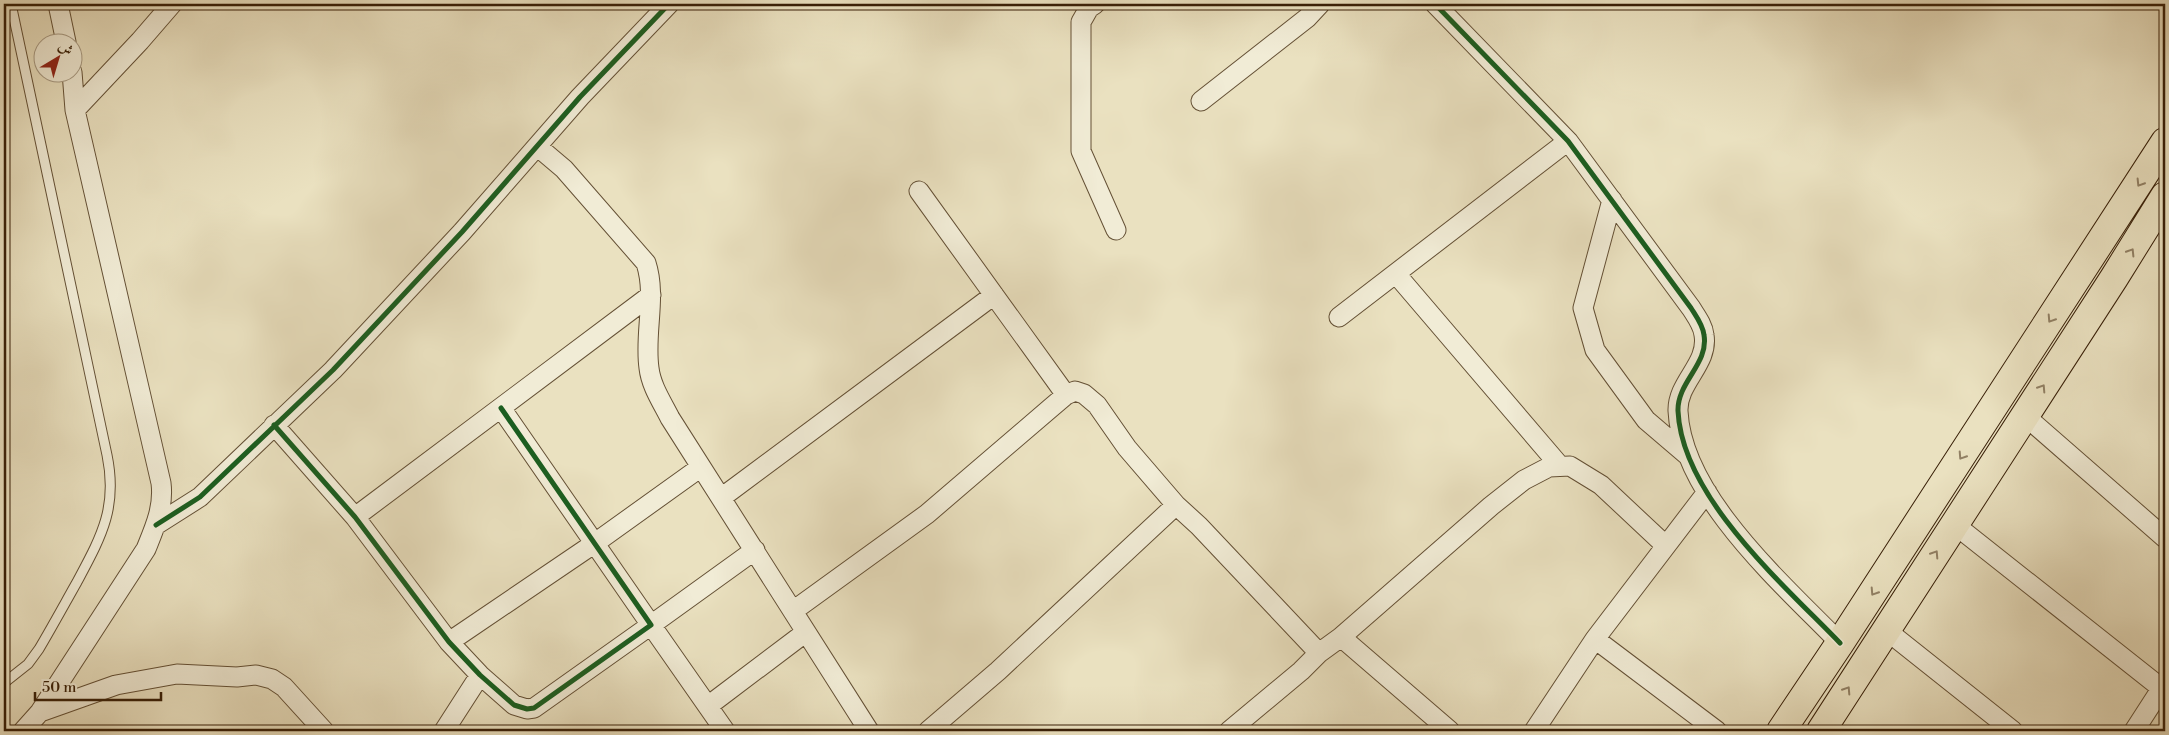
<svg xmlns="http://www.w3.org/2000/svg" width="2169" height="735" font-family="'Libre Bodoni',Amiri,serif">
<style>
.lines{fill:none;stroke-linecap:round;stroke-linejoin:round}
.service-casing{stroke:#645035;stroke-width:11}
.minor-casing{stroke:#645035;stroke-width:21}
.trunk-casing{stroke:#381f07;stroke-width:30}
.service{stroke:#f1ecd6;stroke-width:9}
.minor{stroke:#f1ecd6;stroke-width:19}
.trunk{stroke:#eae1c0;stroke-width:28}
.cycleway-casing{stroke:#f1ecd6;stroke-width:8}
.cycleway{stroke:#1b5e20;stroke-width:5}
.oneway{stroke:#918064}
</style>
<rect width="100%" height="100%" fill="#eae1c0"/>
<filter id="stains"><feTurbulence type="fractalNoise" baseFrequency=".004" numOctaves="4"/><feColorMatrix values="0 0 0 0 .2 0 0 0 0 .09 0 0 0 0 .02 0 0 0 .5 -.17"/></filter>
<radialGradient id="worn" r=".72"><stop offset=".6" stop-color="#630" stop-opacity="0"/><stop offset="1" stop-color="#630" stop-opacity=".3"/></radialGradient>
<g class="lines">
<!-- service casing -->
<g class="service-casing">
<path id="service" d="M4 683 28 664 39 649C52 627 64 605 77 582 101 537 118 508 107 455L11 4"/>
</g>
<!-- minor casing -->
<g class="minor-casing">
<path id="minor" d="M58 4 66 42
M1095 4 1089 8 1081 22V151L1116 230
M1435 4 1568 141 1691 308C1696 316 1703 325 1704 335 1709 364 1677 382 1678 411 1682 497 1784 585 1840 643
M1201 101 1307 18 1320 4
M75 110 140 41 172 4
M538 147 564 169 646 263C657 297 644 333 649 368 651 386 662 402 670 418L869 731
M919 191 1066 395
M1612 200 1583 308 1595 350 1646 420 1687 455
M1396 274 1560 466
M1339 317 1568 141
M2024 415 2165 538
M274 425 355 517 449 642 480 675 514 705 527 709 534 708 651 625 501 408
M721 498 994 295
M355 517 651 295
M1954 524 2165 691
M156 525 200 497 333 370 462 232 580 97 669 4
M793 611 927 514 1053 406 1066 395 1075 391 1084 394 1097 405 1127 448 1176 505 1199 526 1319 653
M1886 630 2013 731
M1341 637 1450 731
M1595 639 1717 731
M449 642 595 543 701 467
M708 706 806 632
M40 712 116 685 177 674 237 677 256 675 272 679 284 687 324 731
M23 731 40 712 146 549C155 527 164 507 161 483L75 110 72 72
M444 731 480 675
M725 731 651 625 755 550
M928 731 998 671 1176 505
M1229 731 1301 671 1319 653 1341 637 1491 506 1524 480 1549 467 1570 466 1601 485 1665 545
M1534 731 1595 639 1707 492
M2134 731 2165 683"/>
</g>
<!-- trunk casing -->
<g class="trunk-casing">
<path id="trunk" d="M1781 731 1840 643 2165 142
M1821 731 2114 278 2165 196"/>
</g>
<!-- service -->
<use href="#service" class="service"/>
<!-- minor -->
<use href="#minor" class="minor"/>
<!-- trunk -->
<use href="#trunk" class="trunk"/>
<!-- cycleway casing -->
<g class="cycleway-casing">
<path id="cycleway" d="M1435 4 1568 141 1691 308C1696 316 1703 325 1704 335 1709 364 1677 382 1678 411 1682 497 1784 585 1840 643
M274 425 355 517 449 642 480 675 514 705 527 709 534 708 651 625 501 408
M156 525 200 497 333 370 462 232 580 97 669 4"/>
</g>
<!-- cycleway -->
<use href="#cycleway" class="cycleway"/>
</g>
<!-- one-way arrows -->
<defs><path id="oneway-chevron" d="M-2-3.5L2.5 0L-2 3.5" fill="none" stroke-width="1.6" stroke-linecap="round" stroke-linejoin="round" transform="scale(1.25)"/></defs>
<g class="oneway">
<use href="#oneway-chevron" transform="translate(2140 183) rotate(122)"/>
<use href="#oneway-chevron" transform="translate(2131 252) rotate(-58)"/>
<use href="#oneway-chevron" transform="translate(2051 319) rotate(123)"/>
<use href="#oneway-chevron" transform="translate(2042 388) rotate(-57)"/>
<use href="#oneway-chevron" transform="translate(1962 456) rotate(123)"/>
<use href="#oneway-chevron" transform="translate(1935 554) rotate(-57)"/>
<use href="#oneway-chevron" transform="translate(1874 592) rotate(123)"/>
<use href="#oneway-chevron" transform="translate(1847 690) rotate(-57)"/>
</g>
<!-- margin -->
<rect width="2169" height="735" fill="none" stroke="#eae1c0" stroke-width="20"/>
<rect x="5" y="5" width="2159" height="725" fill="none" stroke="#381f07" stroke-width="2.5"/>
<rect x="10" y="10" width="2149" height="715" fill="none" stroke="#381f07"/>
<!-- north arrow -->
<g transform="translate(58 58) rotate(38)"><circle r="24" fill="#f1ecd6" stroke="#a79a83"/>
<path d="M0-4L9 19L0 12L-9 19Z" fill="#8f2418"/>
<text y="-8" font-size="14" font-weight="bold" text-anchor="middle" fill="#381f07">ش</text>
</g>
<!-- scale -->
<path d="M35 692v8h126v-8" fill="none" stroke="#381f07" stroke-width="2.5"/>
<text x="42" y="692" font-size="15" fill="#381f07" stroke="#f1ecd6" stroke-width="4" paint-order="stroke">50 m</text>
<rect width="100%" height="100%" filter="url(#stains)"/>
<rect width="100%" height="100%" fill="url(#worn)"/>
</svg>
